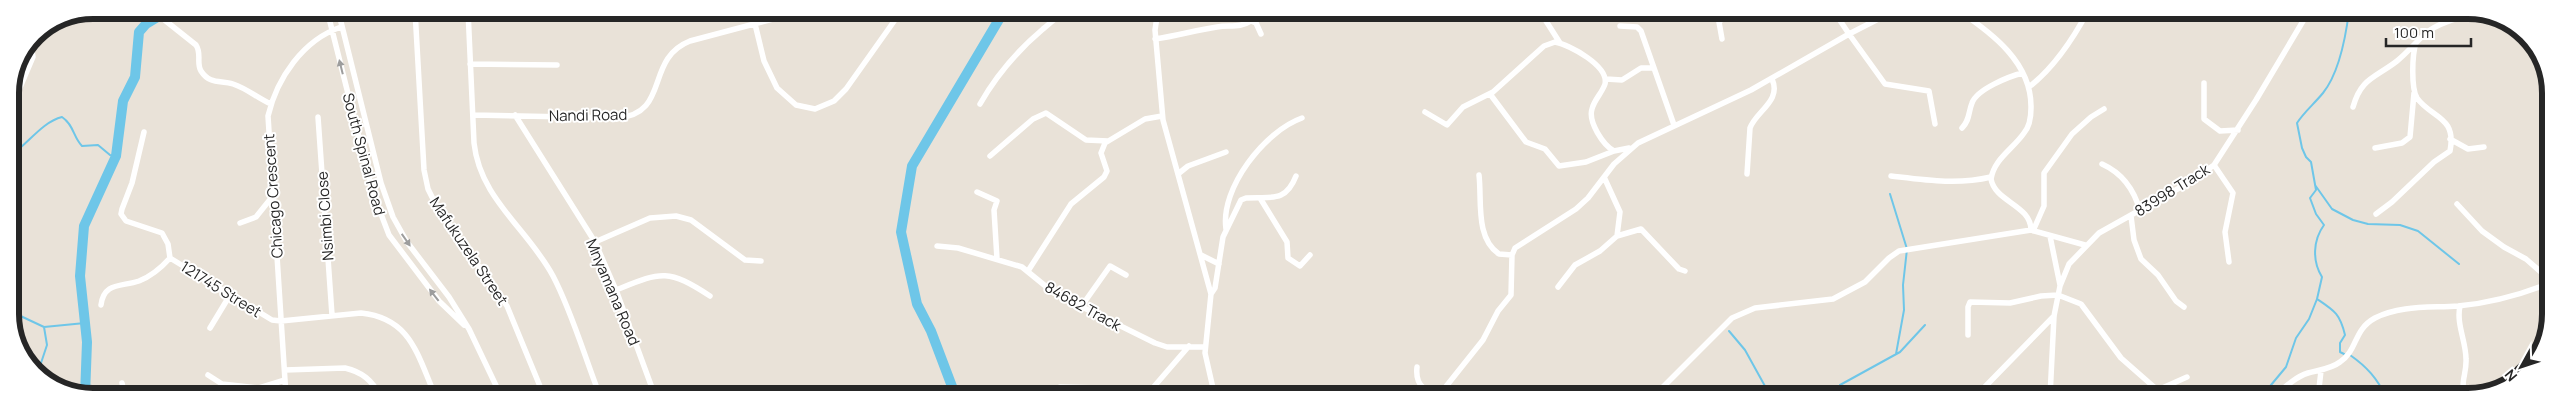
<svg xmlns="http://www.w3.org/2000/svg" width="2561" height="407" font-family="Manrope,sans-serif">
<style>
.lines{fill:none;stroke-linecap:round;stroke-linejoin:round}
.stream{stroke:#6ec6e8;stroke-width:2}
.river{stroke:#6ec6e8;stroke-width:10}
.minor{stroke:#fff;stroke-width:5.5}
.oneway{fill:#9d9d9d}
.labels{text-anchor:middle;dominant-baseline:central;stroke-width:4;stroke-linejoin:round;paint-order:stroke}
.street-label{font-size:15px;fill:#262626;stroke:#fff}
.rim{fill:none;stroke:#262626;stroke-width:6}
</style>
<rect width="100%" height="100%" fill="#e9e2d8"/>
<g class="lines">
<!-- stream -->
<path class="stream" d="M11 155C28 144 42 122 62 117 74 125 73 137 82 146L98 145 110 155 116 156
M2315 185 2332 209 2353 220 2368 224 2400 225 2418 231 2459 264
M1890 194 1907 249 1903 285 1904 310 1896 354
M12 312 44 327 85 323
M1729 331 1745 350 1771 397
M2346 355 2340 352V343L2345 335C2340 314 2335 311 2317 299L2322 277C2312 261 2313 240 2324 225L2316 214 2310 198 2316 190 2311 162 2306 157 2302 148 2297 123C2304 112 2314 104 2323 93 2339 73 2346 35 2349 11
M2350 355C2367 367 2377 378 2386 397
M37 375 47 345 44 327
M1834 397 1840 385 1900 352 1925 325
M2261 397 2286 367 2296 338 2309 319 2317 299"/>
<!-- river -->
<path class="river" d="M85 396 87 342 80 276 84 226 116 156 123 101 135 77 139 32 146 24 169 10
M956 397 931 331 917 304 901 232 912 166 1001 16 1006 10"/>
<!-- minor -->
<path class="minor" d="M152 10 196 45C202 54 196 63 201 71 210 85 221 80 233 84 248 89 257 98 271 104
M327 10 373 193 389 235 439 301 464 325
M338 10 381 183 393 217 407 242 449 297 469 329 501 396
M415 10 424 170 428 189 437 207 507 306 544 396
M468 10 474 143C480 199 528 229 553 276 572 312 585 358 600 396
M1158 10 1155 30 1163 120 1211 294 1205 353 1215 397
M1539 10 1560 43
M1833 10 1849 34 1894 11
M468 11 572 13 603 10
M1959 11C1992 33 2032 63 2031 108 2031 117 2030 126 2024 133 2013 149 1994 159 1991 179 1995 202 2031 205 2031 230
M139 16 150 10
M755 24 764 61 777 88 796 105 815 109 834 101 846 89 902 10
M1620 26 1637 27 1641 31 1674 125
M31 39 45 30
M1155 39C1177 36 1196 30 1217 27 1230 25 1240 28 1251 21L1256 23 1261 34
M1722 39 1719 22 1731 10
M470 64 557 65
M1606 79 1622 80 1641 68H1653
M2204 83V119L2220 131 2238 130
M2029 87C2055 67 2073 39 2088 11
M1490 94 1526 142 1545 149 1559 166 1586 162 1614 151
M980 104C997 74 1017 51 1043 29 1052 22 1058 15 1068 10
M2353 107C2361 78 2375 78 2397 61 2407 53 2415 43 2425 34 2440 21 2464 17 2483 12
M10 111 33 57 30 40
M1425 112 1447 125 1463 107 1493 92 1544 46 1555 42C1570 45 1609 66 1605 84 1602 93 1594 100 1592 109 1588 122 1603 145 1614 151L1629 148
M473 115 617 118C671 114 644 59 690 41L807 10
M515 115 595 242 616 290 655 396
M318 117 332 315
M1962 128C1970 120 1968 113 1972 103 1977 89 2010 76 2023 73
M144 132 132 183 122 209 121 214 126 221 162 233 168 244 170 258 272 320 281 321 361 313C408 318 416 350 432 388L433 396
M2450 139 2468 149 2484 147
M2375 148 2402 143 2410 137 2414 93
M990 156 1033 119 1046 113 1086 140 1108 141
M2102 164C2122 173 2134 189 2140 211
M2214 165 2233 193 2225 232 2229 262
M1178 174 1188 166 1226 152
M1747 174 1750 128C1756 111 1782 101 1772 79
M1479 175C1482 200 1475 238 1499 254L1512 255
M1891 176C1925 180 1957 185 1991 177
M977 192 997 201 994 210 997 259
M1260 198 1287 242 1288 258 1300 266 1310 255
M2457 204 2482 231 2504 247 2526 259 2550 280
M2376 214 2392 202 2434 162 2450 151C2457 116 2431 118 2417 98 2411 88 2412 55 2416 43
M2131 216 2134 240 2141 259 2158 275 2176 301 2184 307
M240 223 256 217 272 197
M1226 229C1220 188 1265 131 1302 118
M2033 231 2044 206V173L2072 134 2091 117 2104 109
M1617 236 1641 229 1679 269 1685 271
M2050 236 2060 285
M595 242 650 218 676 216 691 220 745 260 761 261
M937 246 958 248 1022 267 1054 293 1155 343 1167 347H1205
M1201 255 1219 264
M1028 271 1071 204 1104 177 1107 171 1101 153 1105 143 1145 119 1162 116
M1558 287 1575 265 1600 251 1617 236 1620 212 1604 177
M616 290C661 272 667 268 710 296
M1211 294 1215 288 1223 237 1241 200 1246 198C1270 196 1285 204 1296 176
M101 305C104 282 121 287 139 281 152 276 161 268 170 258
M2460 306C2456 324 2466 341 2466 359 2467 374 2459 383 2466 397
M1081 307 1110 266 1126 275
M210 328 230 295
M1968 335V307L1970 302 2010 303 2041 296 2058 295 2081 304 2121 358 2154 387 2160 389 2187 377
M1417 367C1415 385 1426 396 1444 389L1483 340 1498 311 1511 295 1512 255 1515 248 1576 209 1588 198 1614 164 1638 143 1751 90 1849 34 1885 84 1929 91 1935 124
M285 370 345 368C362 372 372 380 380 396
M208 375 222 384 259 388 285 380
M122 383 125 396
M1060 387 1102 388 1136 397
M286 396 268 116C277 78 303 40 341 27
M1145 397 1189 346
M1653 397 1732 318 1755 308 1833 299 1865 282 1889 258 1899 251 2031 230 2085 245
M1975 397 2054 316
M2050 397 2054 316 2060 286 2069 264 2099 233 2190 182 2214 165 2256 100 2309 11
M2274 397C2284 388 2295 377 2308 373 2319 370 2331 369 2340 362 2358 350 2353 330 2375 318 2400 305 2430 308 2458 306 2490 303 2520 295 2550 283
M2318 397 2321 371"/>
</g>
<!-- one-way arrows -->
<defs><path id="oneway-solid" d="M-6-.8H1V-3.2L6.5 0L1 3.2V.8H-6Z" transform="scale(1.25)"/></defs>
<g class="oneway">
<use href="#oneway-solid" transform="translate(341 67) rotate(-104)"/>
<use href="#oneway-solid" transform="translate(406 240) rotate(55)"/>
<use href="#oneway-solid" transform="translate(434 295) rotate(-128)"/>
</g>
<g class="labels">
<!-- street labels -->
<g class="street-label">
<text transform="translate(588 115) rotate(-1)">Nandi Road</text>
<text transform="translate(364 154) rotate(75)">South Spinal Road</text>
<text transform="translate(2172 190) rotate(-32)">83998 Track</text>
<text transform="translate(273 196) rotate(-94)">Chicago Crescent</text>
<text transform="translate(325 216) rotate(-94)">Nsimbi Close</text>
<text transform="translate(469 251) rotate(56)">Mafukuzela Street</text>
<text transform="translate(221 289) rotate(32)">121745 Street</text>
<text transform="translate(613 292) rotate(67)">Mnyamana Road</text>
<text transform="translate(1083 306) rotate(29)">84682 Track</text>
</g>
</g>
<!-- crop -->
<path d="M0 0H2561V407H0ZM93 19H2468A74 74 0 0 1 2542 93V314A74 74 0 0 1 2468 388H93A74 74 0 0 1 19 314V93A74 74 0 0 1 93 19Z" fill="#fff" fill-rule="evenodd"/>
<path class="rim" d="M93 19H2468A74 74 0 0 1 2542 93V314A74 74 0 0 1 2468 388H93A74 74 0 0 1 19 314V93A74 74 0 0 1 93 19Z"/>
<!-- north arrow -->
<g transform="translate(2521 367) rotate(230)" stroke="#ffffff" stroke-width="4" paint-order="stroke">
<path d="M0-4L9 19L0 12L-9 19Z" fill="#262626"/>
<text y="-8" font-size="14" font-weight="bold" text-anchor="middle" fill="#262626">N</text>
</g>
<!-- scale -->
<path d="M2386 38v8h85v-8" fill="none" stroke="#262626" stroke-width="2.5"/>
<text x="2394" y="38" font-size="15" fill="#262626" stroke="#ffffff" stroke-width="4" paint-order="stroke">100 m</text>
</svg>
